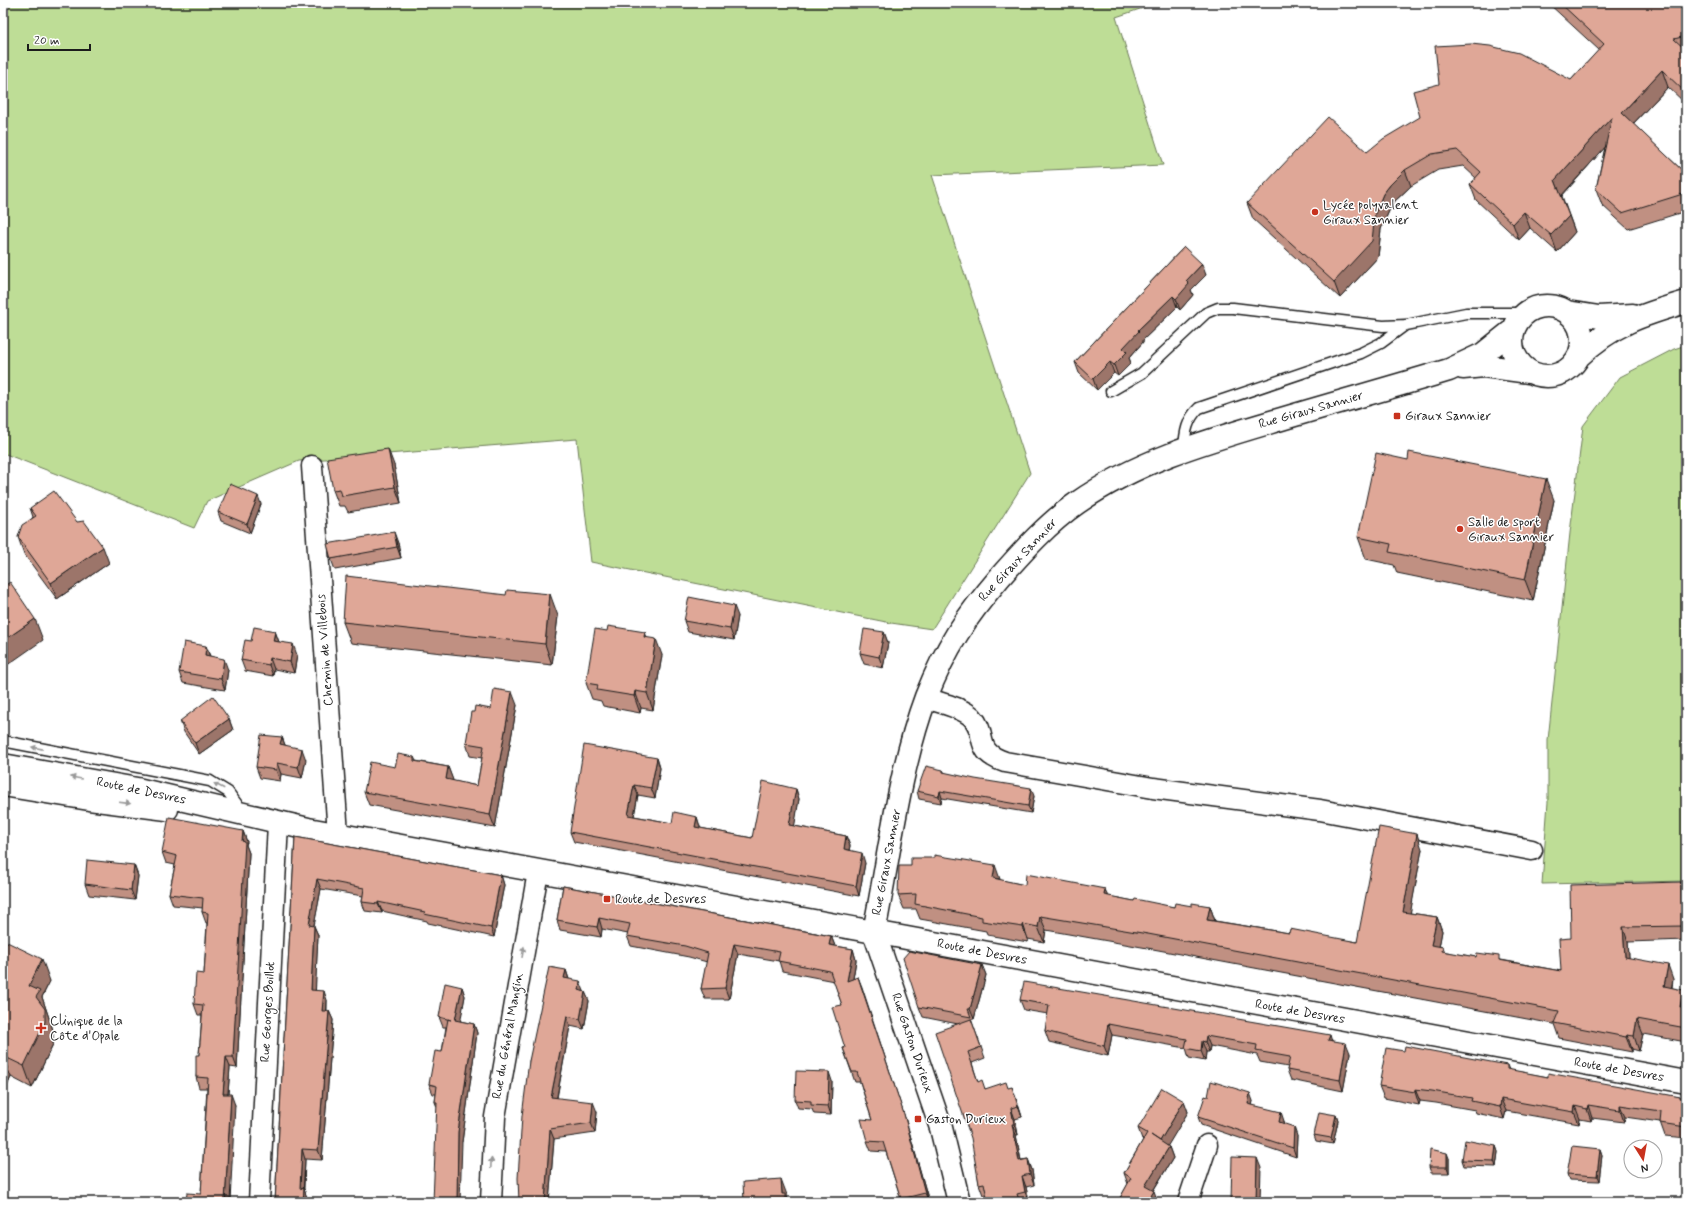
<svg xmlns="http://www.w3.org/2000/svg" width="1689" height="1205" font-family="Mynerve,sans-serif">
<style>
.green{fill:#bedd96;stroke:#6d7c59}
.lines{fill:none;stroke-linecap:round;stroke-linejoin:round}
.service-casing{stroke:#1c1c1c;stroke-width:13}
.minor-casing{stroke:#1c1c1c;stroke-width:23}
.tertiary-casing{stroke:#1c1c1c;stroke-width:25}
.secondary-casing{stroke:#1c1c1c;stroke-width:25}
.service{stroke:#fff;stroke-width:10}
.minor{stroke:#fff;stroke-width:20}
.tertiary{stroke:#fff;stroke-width:22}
.secondary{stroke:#fff;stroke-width:22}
.wall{fill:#c09082;stroke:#1c1c1c}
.shaded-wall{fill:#9c756a;stroke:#1c1c1c}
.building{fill:#dfa797;stroke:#1c1c1c}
.oneway{fill:#999}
.poi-dot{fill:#c8321e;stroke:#fff;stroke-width:1.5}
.labels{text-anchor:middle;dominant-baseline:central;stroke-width:3;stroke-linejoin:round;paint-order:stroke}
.poi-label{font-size:13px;fill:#1c1c1c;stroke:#fff;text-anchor:start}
.street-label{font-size:13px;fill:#1c1c1c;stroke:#fff}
</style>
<rect width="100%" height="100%" fill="#fff"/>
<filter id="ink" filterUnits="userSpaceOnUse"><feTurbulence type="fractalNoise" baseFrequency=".025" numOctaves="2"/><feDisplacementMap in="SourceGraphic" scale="8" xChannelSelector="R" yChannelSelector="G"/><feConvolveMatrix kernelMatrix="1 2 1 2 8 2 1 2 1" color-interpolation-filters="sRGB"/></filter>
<g filter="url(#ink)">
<!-- green -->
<path class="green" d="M3 3H1158L1116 17 1163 165 932 175 1030 473 932 629 891 623 591 562 577 439 299 461 207 501 194 528 3 453Z
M1686 345V881L1542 884 1548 802V740L1570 533 1583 426 1620 377 1674 349Z"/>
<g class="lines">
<!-- service casing -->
<g class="service-casing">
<path id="service" d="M1111 391 1142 373 1206 313 1218 308H1233L1383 326 1406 325 1466 313H1524
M1184 448C1185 433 1187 419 1199 408L1361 353 1381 343 1404 326
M3 741 210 781 228 792 242 811"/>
</g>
<!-- minor casing -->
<g class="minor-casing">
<path id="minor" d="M312 466 338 834
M926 698C940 703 961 707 972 717 989 735 972 751 1005 762L1153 788 1320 810 1532 850
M259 1202 278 823
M491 1202 495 1117 538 872
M1188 1202 1207 1145"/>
</g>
<!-- tertiary casing -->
<g class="tertiary-casing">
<path id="tertiary" d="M1512 341a35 35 0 1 1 70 0a35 35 0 1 1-70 0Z
M1567 312 1599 317 1633 315
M1513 330 1483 354 1449 370C1393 387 1335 403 1278 420 1207 441 1139 460 1077 503 1048 523 1024 550 1000 577 965 618 946 647 926 697 899 769 889 857 874 932L1686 1082
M1578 357C1613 324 1641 315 1686 302
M1463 368 1484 366 1529 372"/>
</g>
<!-- secondary casing -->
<g class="secondary-casing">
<path id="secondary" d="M3 765 137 789 308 829 874 932 941 1128 959 1202
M3 785 89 799 167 809"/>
</g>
<!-- service -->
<use href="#service" class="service"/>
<!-- minor -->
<use href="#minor" class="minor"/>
<!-- tertiary -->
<use href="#tertiary" class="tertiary"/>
<!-- secondary -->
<use href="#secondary" class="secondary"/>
</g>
<!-- wall -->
<path class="wall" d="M1548 3H1686V104L1668 87 1633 124 1686 174V211L1628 229 1602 205 1596 189 1605 147 1562 196 1575 232 1557 252 1530 228 1519 240 1476 200 1470 184 1476 178 1463 166 1438 170 1411 186 1395 201 1389 211 1381 229 1378 257 1340 298 1253 219 1247 203 1367 152 1571 80 1599 50Z
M1184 247 1206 275 1191 290 1193 295 1180 310 1177 307 1143 340V342L1129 358 1131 363 1118 376 1114 373 1097 390 1079 373 1075 362Z
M394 465 401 503 348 512 345 506H339L333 490Z
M1554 500 1533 601 1397 573 1394 565 1366 559 1358 537Z
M261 504 250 533 221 521 218 512Z
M30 508 77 522 109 563 57 599 24 554 18 537 33 517Z
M398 543 401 558 335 570 331 559Z
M558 616 552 665 351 643 343 622Z
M738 616 734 640 688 632 684 621Z
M275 631 279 642 297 655 294 673 274 669 273 676 245 671 241 660 251 641Z
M884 632 888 643 883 668 864 664 860 653Z
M647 638 662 655 653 710 641 708 640 713 603 706 601 701 592 699 586 683Z
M206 646 210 656 228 670 225 690 183 683 179 672Z
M517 705 495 828 369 805 364 792 395 767 414 757 416 761 448 767 453 781 477 786 482 758 470 756 466 743 474 712Z
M229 719 233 730 199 754 184 732 180 721Z
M282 737 285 745 306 760 302 778 281 774 280 781 260 778 256 767Z
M657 758 660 768 655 798 638 795 634 816 672 823 697 817 700 827V828L752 838 796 789 799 799 794 826 846 836 850 846 849 850 865 863 859 896 574 842 570 832Z
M943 770 945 773 1034 796 1031 813 942 798 941 803 919 799 917 791Z
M243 831 247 842 246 845 249 853 237 1068 230 1067 228 1094 235 1105 201 1194 207 1088H199L196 1077 199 1055 202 1015H198L194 1004 204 974 207 923H206L202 912 203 908 173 905 169 894 175 865 166 863 162 852Z
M295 837 501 875 504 885 494 937 428 923 427 921 382 911V913L365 911 362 902 363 896 321 889 314 926 318 935 315 990 327 1000V1011H329L333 1020 322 1160 305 1159 304 1189 307 1198V1202H275Z
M1422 849 1410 913 1437 917 1442 931 1439 946 1443 947 1445 952 1476 957 1501 960 1561 971 1571 938 1686 895V940L1628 942 1629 958 1673 979 1672 988 1683 990 1686 998V1042L1643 1034 1639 1051 1632 1049V1052L1559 1038 1554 1024 1153 949 1046 930 1044 942 1028 939V942L987 935 986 931 920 919 916 909H904L898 895 1000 880 1025 885 1105 889 1107 896 1134 901 1174 907 1210 906 1215 921 1289 933 1357 942Z
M134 865 138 876 135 900 89 895 85 884Z
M563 886 831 936 835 946 853 949 856 960 853 979 858 977 862 987 907 1124 929 1202H902L886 1152 871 1151 867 1141 872 1120 860 1082H855L843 1048H845L842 1005 834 981 782 971 779 961 738 954 729 999H705L701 989 707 962 689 957 631 946 627 936 628 934 602 929 601 937 560 930 557 920Z
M3 940 50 981 42 997 53 1030V1044L32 1088 11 1077 7 1086 5 1085 3 1089Z
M982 965 986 975 974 1019H971L985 1058 972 1063 978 1082 985 1089 1008 1088 1016 1098 1022 1117 1015 1119 1018 1135H1016L1021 1160 1028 1159 1032 1170 1034 1185 1026 1187 1029 1202H988L987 1195H983L979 1184 958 1024 923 1017 919 1007Z
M566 970 569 979 584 991 585 992 589 1001 584 1029 570 1026 557 1098 597 1112 595 1133 554 1139 549 1202 529 1061Z
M462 987 465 996 460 1021 474 1024 477 1033 462 1142 437 1107 435 1102 436 1094H433L429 1084 442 1052 446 1027H443L439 1017Z
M1020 1000 1332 1040 1350 1053 1343 1091 1291 1080 1287 1070 1288 1067 1260 1062 1257 1055 1210 1046 1209 1052H1206L1205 1061 1189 1058 1186 1048 1112 1035 1108 1056 1049 1042 1045 1031 1048 1014 1024 1010Z
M1507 1065 1509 1070 1548 1077 1686 1098V1138L1665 1136 1660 1122 1625 1117 1624 1122 1592 1118 1591 1121 1580 1119 1579 1124 1506 1111 1504 1119 1476 1113 1475 1110 1436 1103 1420 1101 1419 1105 1384 1098 1379 1086Z
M832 1081 831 1115 814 1114 812 1109 798 1108 795 1100Z
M1208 1097 1253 1101 1252 1105 1284 1121 1283 1124 1297 1136 1296 1157 1201 1125 1198 1117Z
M1184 1101 1188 1112 1167 1146 1169 1147 1173 1158 1153 1191 1158 1202H1121L1120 1198 1128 1184 1124 1173 1143 1140 1142 1139 1138 1128Z
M1336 1115 1338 1121 1333 1144 1316 1141 1314 1135Z
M1496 1146 1498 1152 1496 1167 1464 1166 1462 1160Z
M1600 1149 1602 1155 1599 1181 1569 1180 1567 1174Z
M1449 1158V1173H1431L1429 1167Z"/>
<!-- shaded-wall -->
<path class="shaded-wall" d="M1662 70 1668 87 1628 129 1622 113Z
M1612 117 1618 133 1561 196 1555 180Z
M1405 170 1411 186 1395 201 1389 211 1381 229 1378 257 1340 298 1334 282 1375 213 1383 194 1390 185Z
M1524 212 1530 228 1519 240 1513 224Z
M1569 216 1575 232 1557 252 1551 235Z
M1202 264 1206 275 1191 290 1193 295 1180 310 1176 299 1186 281Z
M1173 296 1177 307 1143 340V342L1129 358 1131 363 1118 376 1114 365 1123 348 1138 330Z
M1110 362 1114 373 1097 390 1093 379Z
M388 449 394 465 401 503 395 487Z
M1546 479 1554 500 1533 601 1525 580Z
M258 496 261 504 250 533 247 524Z
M394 532 398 543 401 558 397 547Z
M103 547 109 563 57 599 51 583Z
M550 594 558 616 552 665 545 644Z
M734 606 738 616 734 640 730 629Z
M35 619 43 640 3 668V641Z
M275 631 279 642 273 641Z
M645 632 651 649 644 637Z
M884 632 888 643 883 668 879 657Z
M656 639 662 655 653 710 647 693Z
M293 644 297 655 294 673 290 662Z
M206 646 210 657 205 655Z
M270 658 274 669 273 676 269 665Z
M224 659 228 670 225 690 221 679Z
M635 691 641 708 640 713 634 696Z
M512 692 517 705 495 828 490 815Z
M229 719 233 730 199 754 195 743Z
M282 737 286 748 280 744Z
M302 749 306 760 302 778 298 767Z
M657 758 660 768 655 798 651 788Z
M277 763 281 774 280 781 276 770Z
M448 767 453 780 451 792 446 779Z
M634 785 638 795 632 825 628 815Z
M1031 788 1034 796 1031 813 1028 806Z
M796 789 799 799 793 835 789 825Z
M940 791 942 798 941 803 939 796Z
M697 817 700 827 698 837 695 827Z
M243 831 247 842 246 845 249 853 237 1068 233 1057Z
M1417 834 1422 849 1408 926 1403 912Z
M846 836 850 846 847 859 844 849Z
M862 853 865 863 859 896 856 886Z
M134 865 138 876 135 900 131 890Z
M995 865 1000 879 993 878Z
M501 875 504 885 494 937 491 928Z
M317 879 321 889 312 935 309 925Z
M1681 882 1686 895V932L1684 926Z
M1105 889 1110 903 1104 895Z
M378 902 382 911V913L378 904Z
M1210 906 1215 921 1207 920Z
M1040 916 1046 930 1044 942 1038 927Z
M1437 917 1442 931 1437 959 1431 945Z
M599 918 602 929 601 937 597 927Z
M1023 924 1028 939V942L1023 927Z
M314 926 318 935 315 1000 311 990Z
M1623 927 1628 942 1630 971 1625 957Z
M831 936 835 946 829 945Z
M734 944 738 954 729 999 725 988Z
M853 949 856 960 851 991 847 981Z
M42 959 50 981 42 997 53 1030V1044L32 1088 24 1066 29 986Z
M982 965 986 975 974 1019 970 1009Z
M1668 965 1673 979 1669 1001 1664 986Z
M566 970 569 980 564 978Z
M858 977 907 1124 929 1202 925 1193Z
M580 981 584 991 582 1000 579 990Z
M462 987 465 996 459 1030 455 1020Z
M1683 990 1686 998V1016L1680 1007Z
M324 991 327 1000 326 1020 322 1011Z
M585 992 589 1001 584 1029 580 1019Z
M329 1011 333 1020 322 1160 318 1150Z
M567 1016 570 1026 555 1107 551 1097Z
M1637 1019 1643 1034 1639 1051 1634 1036Z
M474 1024 477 1033 462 1142 460 1202H457L458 1132Z
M1108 1024 1112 1035 1108 1056 1104 1046Z
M1330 1035 1333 1045 1328 1040Z
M1627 1035 1632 1049V1052L1626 1037Z
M1206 1036 1210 1046 1209 1052 1205 1042Z
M1202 1041 1206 1052 1205 1061 1201 1051Z
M1346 1043 1350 1053 1343 1091 1340 1080Z
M3 1056 11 1077 7 1086 3 1077Z
M226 1057 230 1067 227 1105 223 1094Z
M829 1072 832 1081 831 1115 828 1106Z
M3 1081 5 1085 3 1089Z
M1012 1087 1016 1098 1022 1117 1018 1106Z
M1415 1089 1420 1101 1419 1105 1415 1092Z
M1250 1093 1253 1101 1251 1112 1248 1104Z
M231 1094 235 1105 230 1202H225Z
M1501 1099 1506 1111 1504 1119 1500 1107Z
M1184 1101 1188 1112 1164 1152 1160 1141Z
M593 1102 597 1112 595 1133 591 1123Z
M1588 1105 1592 1118 1591 1121 1587 1109Z
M1620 1105 1625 1117 1624 1122 1620 1110Z
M1575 1106 1580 1119 1579 1124 1574 1112Z
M1011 1108 1015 1119 1018 1135 1014 1124Z
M1281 1112 1284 1121 1282 1130 1279 1122Z
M1336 1115 1338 1121 1333 1144 1331 1138Z
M1012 1124 1016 1135 1023 1172 1019 1161Z
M1294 1127 1297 1136 1296 1157 1293 1148Z
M550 1129 554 1139 549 1202H545Z
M1496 1146 1498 1152 1496 1167 1494 1161Z
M1169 1147 1173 1158 1149 1197 1145 1186Z
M302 1149 305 1159 303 1195 304 1189 307 1198V1202H303L300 1188Z
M1600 1149 1602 1155 1599 1181 1597 1176Z
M1447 1153 1449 1158V1173L1447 1167Z
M1257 1158 1261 1168 1260 1202H1256Z
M1028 1159 1032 1170 1034 1185 1030 1174Z
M1022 1176 1026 1187 1029 1202 1025 1192Z
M781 1179 787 1195 788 1202H785L782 1194Z
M1154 1191 1158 1202H1147Z"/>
<!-- building -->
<path class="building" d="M1560 3H1686V36L1674 39 1686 50V93L1662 70 1622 113 1686 174V193L1622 213 1596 189 1612 117 1555 180 1569 216 1551 235 1524 212 1513 224 1470 184 1481 172 1457 150 1432 154 1405 170 1390 185 1383 194 1375 213 1372 241 1334 282 1247 203 1328 117 1367 152 1383 139 1420 117 1413 91 1439 84 1435 46 1471 44 1490 46 1519 53 1571 80 1604 44Z
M1184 247 1202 264 1186 281 1189 284 1176 299 1173 296 1138 330 1139 331 1123 348 1127 352 1114 365 1110 362 1093 379 1075 362Z
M388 449 395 487 342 496 340 489 333 490 327 458Z
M1409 452 1546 479 1525 580 1389 552 1391 544 1358 537 1376 453 1408 460Z
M230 484 258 496 247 524 218 512Z
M54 491 77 522 84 521 103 547 51 583 18 537 22 525 36 516 30 508Z
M394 532 397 547 331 559 327 544Z
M346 576 506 595 507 590 550 594 545 644 343 622Z
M10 582 35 619 3 641V587Z
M689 597 734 606 730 629 684 621Z
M608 626 645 632 644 637 656 639 647 693 635 691 634 696 597 690 598 685 586 683 595 629 607 631Z
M254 627 275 631 273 641 293 644 290 662 270 658 269 665 241 660 245 640 251 641Z
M864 629 884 632 879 657 860 653Z
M184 642 206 646 205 655 224 659 221 679 179 672Z
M494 689 512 692 490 815 364 792 370 762 395 767 398 754 414 757V761L448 767 446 779 477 786 484 746 466 743 471 712H474L475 706 491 709Z
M213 696 229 719 195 743 180 721Z
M261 735 282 737 280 744 302 749 298 767 277 763 276 770 256 767Z
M584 745 657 758 651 788 634 785 628 815 672 823 674 812 697 817 695 827 752 838 763 781 796 789 789 825 846 836 844 849 862 853 856 886 570 832Z
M926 766 943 770V772L975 779 1031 788 1028 806 940 791 939 796 917 791Z
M169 817 243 831 242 841 245 842 233 1057H226L223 1094H231L225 1202H186L187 1193 201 1194 208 1078 196 1077V1055H199L203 1005 194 1004 196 973 204 974 208 913 202 912 203 898 169 894 177 856 162 852Z
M1379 827 1417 834 1403 912 1437 917 1431 945 1443 947 1442 951 1476 957 1477 953 1499 956V960L1561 971 1559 939 1571 938 1570 885 1681 882 1684 926 1623 927 1625 957 1668 965 1664 986 1683 990 1680 1007 1686 1006V1028L1637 1019 1634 1036 1627 1035 1626 1037 1554 1023 1559 1011 1148 934 1040 916 1038 927 1023 924V927L982 921V917L915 904 916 894 898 895 899 866H911V858H934V855L995 865 993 878 1025 885 1026 874 1105 889 1104 895 1134 901 1135 899 1174 907 1175 903 1192 906V903L1210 906 1207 920 1289 933 1290 929 1357 942Z
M295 837 501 875 491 928 424 914 425 912 378 902V904L362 902 364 888 317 879 309 925 314 926 311 990 324 991 322 1011H329L318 1150 302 1149 300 1188 304 1189 303 1202H275Z
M87 860 134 865 131 890 85 884Z
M563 886 831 936 829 945 853 949 847 981 858 977 904 1114 925 1193 901 1199 883 1142 867 1141 861 1119 872 1120 857 1072H852L843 1048H845L832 1007 842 1005 830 971 778 961 780 952 734 944 725 988 701 989 708 953 685 946 627 936 630 924 599 918 597 927 557 920Z
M3 940 42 959 29 986 40 991 36 997 45 1009V1022L24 1066 3 1056Z
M909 951 982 965 970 1009H968L971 1017 919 1007 903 958Z
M549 967 566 970 564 978 580 981 579 990 585 992 580 1019 567 1016 551 1097 593 1102 591 1123 550 1129 545 1202H519L518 1178 522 1116 529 1061Z
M1024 982 1330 1035 1328 1040 1346 1043 1340 1080 1287 1070 1290 1057 1256 1051 1257 1045 1206 1036 1205 1042 1202 1041 1201 1051 1185 1048 1187 1039 1108 1024 1104 1046 1045 1031 1049 1005 1020 1000Z
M445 983 462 987 455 1020 474 1024 458 1132 457 1202H433L437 1102H435L437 1086 429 1084 435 1051 442 1052 448 1019 451 1020 439 1017Z
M971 1019 981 1047 968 1052 978 1082 982 1080 985 1089 1006 1082 1008 1088 1012 1087 1018 1106 1011 1108 1014 1124H1012L1019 1161 1028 1159 1030 1174 1022 1176 1025 1192 1017 1194 1019 1200H1016V1202H988L984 1183 979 1184 971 1138 935 1032Z
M1405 1046 1507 1065V1069L1548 1077V1073L1686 1098V1127L1660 1123 1661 1111 1620 1105V1110L1588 1105 1587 1109 1575 1106 1574 1112 1501 1099 1500 1107 1471 1101 1472 1098 1432 1091 1415 1089V1092L1379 1086 1386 1048 1404 1051Z
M796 1071 829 1072 828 1106 811 1105V1101L795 1100Z
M1211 1081 1250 1093 1248 1104 1281 1112 1279 1122 1294 1127 1293 1148 1198 1117 1205 1096 1208 1097Z
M1162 1088 1184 1101 1160 1141 1151 1135 1169 1147 1145 1186 1154 1191 1147 1202H1126L1120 1198 1131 1178 1124 1173 1147 1133 1138 1128Z
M1319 1112 1336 1115 1331 1138 1314 1135Z
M1465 1140 1496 1146 1494 1161 1462 1160Z
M1572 1146 1600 1149 1597 1176 1567 1174Z
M1430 1149 1447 1153V1167H1429Z
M1232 1157 1257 1158 1256 1202H1231Z
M781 1179 782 1194H785V1202H744L743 1182Z"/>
<!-- one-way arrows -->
<defs><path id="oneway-solid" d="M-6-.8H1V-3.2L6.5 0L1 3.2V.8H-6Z"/></defs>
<g class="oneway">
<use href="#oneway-solid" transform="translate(37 748) rotate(-169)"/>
<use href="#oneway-solid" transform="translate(76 778) rotate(-170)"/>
<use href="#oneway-solid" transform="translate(219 786) rotate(-153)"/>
<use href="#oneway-solid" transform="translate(125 803) rotate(7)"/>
<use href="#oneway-solid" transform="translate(523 952) rotate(-80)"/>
<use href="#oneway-solid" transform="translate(491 1163) rotate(-88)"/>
</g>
</g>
<!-- markers -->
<g class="poi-dot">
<circle cx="1315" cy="212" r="4"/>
<rect x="1393" y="412" width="8" height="8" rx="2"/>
<circle cx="1460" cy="529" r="4"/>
<rect x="603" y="895" width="8" height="8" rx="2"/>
<path d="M39 1022h4v4h4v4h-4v4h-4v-4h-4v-4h4z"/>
<rect x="914" y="1115" width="8" height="8" rx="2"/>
</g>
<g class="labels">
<!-- poi labels -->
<g class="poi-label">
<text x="1323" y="205">Lycée polyvalent<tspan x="1323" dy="15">Giraux Sannier</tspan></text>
<text x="1405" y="416">Giraux Sannier</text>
<text x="1468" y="522">Salle de sport<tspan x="1468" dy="15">Giraux Sannier</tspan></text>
<text x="615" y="899">Route de Desvres</text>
<text x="50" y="1021">Clinique de la<tspan x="50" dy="15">Côte d'Opale</tspan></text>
<text x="926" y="1119">Gaston Durieux</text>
</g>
<!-- street labels -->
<g class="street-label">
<text transform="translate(1311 410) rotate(-16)">Rue Giraux Sannier</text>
<text transform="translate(1018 560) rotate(-47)">Rue Giraux Sannier</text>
<text transform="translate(325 650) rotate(-94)">Chemin de Villebois</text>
<text transform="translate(141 791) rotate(12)">Route de Desvres</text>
<text transform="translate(887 862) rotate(-79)">Rue Giraux Sannier</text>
<text transform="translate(982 952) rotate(11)">Route de Desvres</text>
<text transform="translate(268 1012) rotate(-87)">Rue Georges Boillot</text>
<text transform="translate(1300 1012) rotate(10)">Route de Desvres</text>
<text transform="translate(508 1036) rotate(-80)">Rue du Général Mangin</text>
<text transform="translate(912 1043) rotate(71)">Rue Gaston Durieux</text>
<text transform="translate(1619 1070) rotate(10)">Route de Desvres</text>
</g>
</g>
<!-- margin -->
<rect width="1689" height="1205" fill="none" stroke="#fff" stroke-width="16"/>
<rect x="8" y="8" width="1673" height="1189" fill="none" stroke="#1c1c1c" stroke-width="1.5" filter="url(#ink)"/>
<!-- north arrow -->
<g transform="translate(1643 1159) rotate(169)"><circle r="19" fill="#ffffff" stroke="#a4a4a4"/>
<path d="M0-3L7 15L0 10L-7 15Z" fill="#c8321e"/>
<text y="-6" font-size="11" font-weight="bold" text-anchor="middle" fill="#1c1c1c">N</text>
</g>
<!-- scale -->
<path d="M28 44v6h62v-6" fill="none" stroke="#1c1c1c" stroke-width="2"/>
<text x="34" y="44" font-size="12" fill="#1c1c1c" stroke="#ffffff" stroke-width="3" paint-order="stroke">20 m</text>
</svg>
